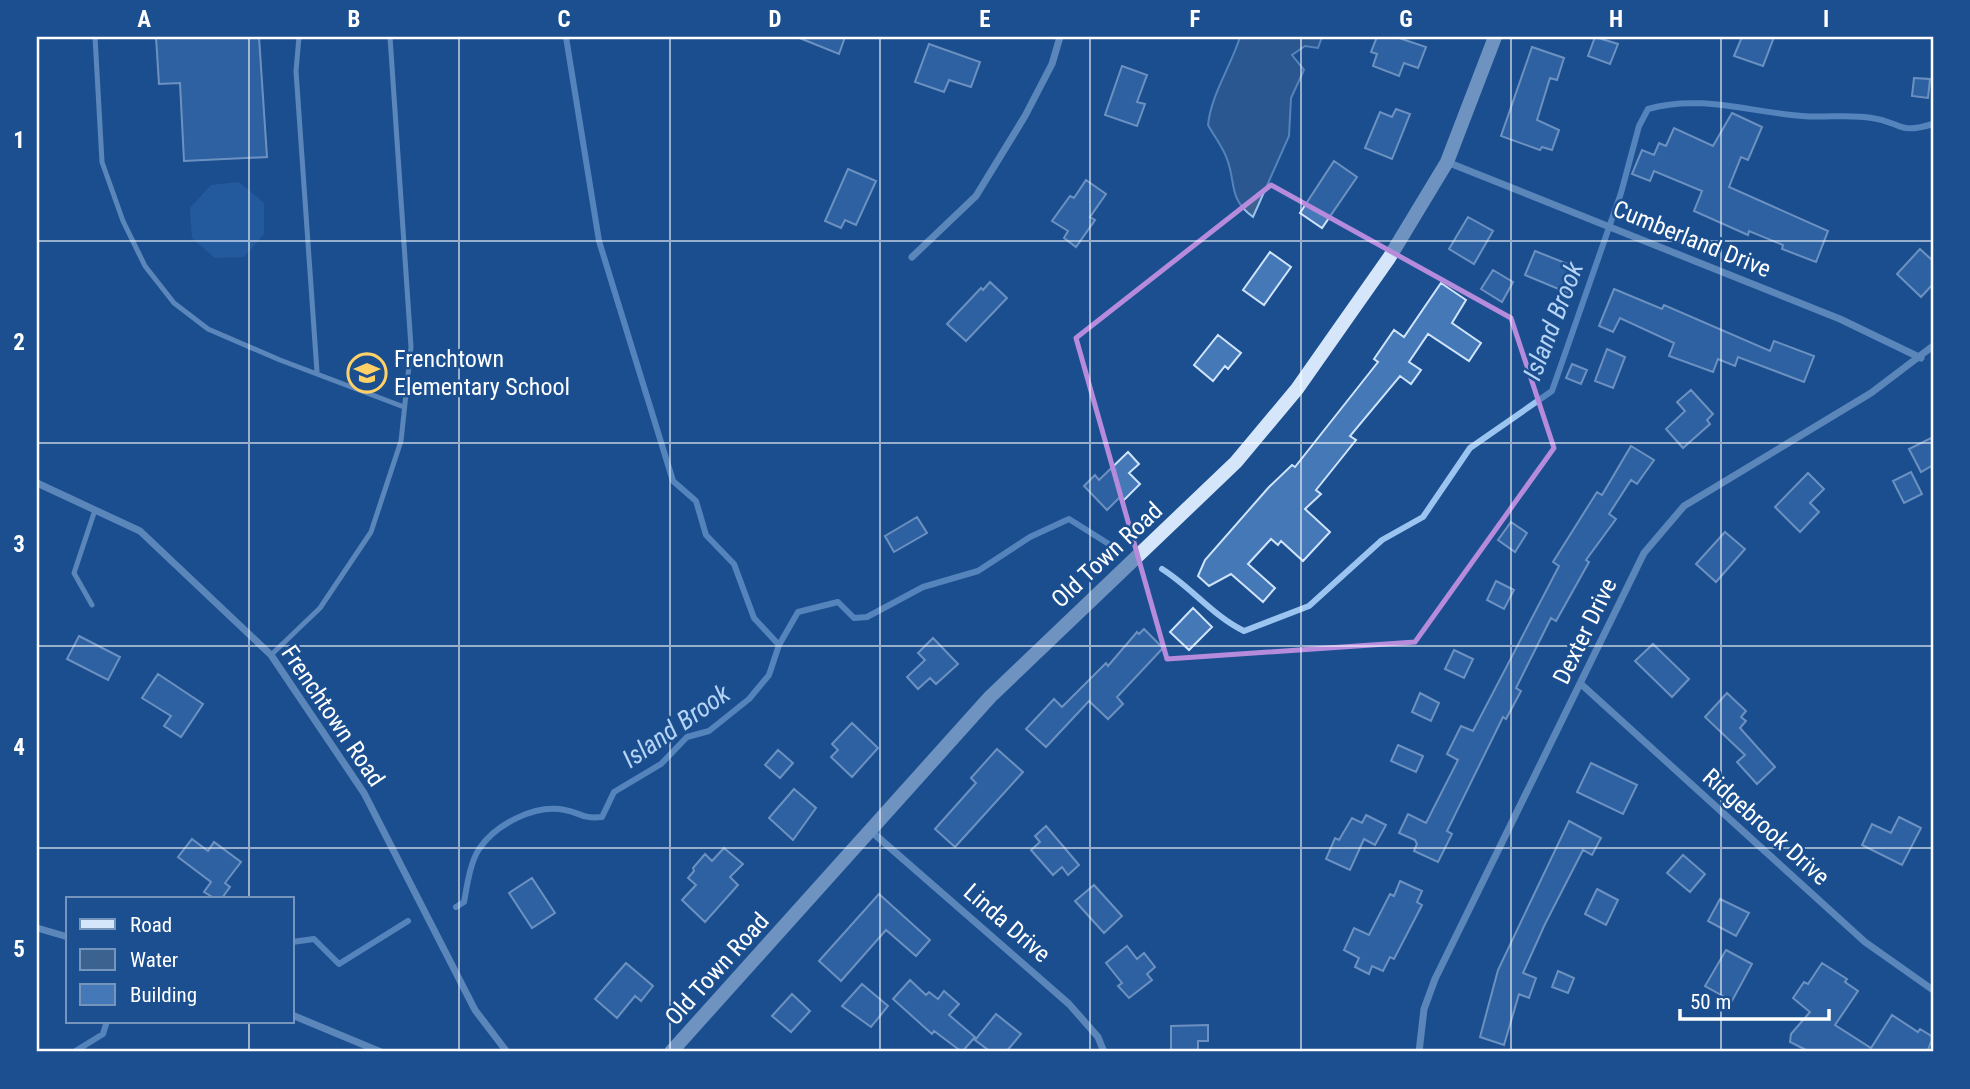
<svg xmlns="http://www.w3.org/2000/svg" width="1970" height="1089" font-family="'Roboto Condensed',sans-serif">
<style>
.green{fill:#2e69ad}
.water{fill:#3c6290;stroke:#9cc4f0;stroke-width:2}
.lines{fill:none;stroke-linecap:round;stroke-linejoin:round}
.stream{stroke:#9cc4f0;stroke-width:6}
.building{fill:#4478b7;stroke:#cfe3fa;stroke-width:2}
.service{stroke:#a9c9ee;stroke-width:5}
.minor{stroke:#a9c9ee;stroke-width:7}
.secondary{stroke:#d6e6fa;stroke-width:14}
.marked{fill:none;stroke:#b68bdc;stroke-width:5;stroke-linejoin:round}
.grid{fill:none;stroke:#fff;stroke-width:2;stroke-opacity:0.55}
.labels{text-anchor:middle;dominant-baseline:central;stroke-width:5;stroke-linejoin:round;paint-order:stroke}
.street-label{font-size:24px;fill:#fff;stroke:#1b4f8f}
.poi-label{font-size:24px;fill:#fff;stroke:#1b4f8f;text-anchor:start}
.water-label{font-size:26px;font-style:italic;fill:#b5d3f5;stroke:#1b4f8f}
.neatline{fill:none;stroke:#fff;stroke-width:2.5}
.grid-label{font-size:23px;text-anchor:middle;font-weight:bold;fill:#fff}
</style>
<rect width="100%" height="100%" fill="#1b4f8f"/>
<!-- green -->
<path class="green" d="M239 182 264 203V234L244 257 215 258 192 238 190 208 211 185Z"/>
<!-- water -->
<path class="water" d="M1240 37H1322L1318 48 1305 46 1292 55 1304 70 1291 98 1289 136 1253 217C1228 199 1236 182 1227 159 1223 147 1214 136 1208 125 1211 95 1231 66 1240 37Z"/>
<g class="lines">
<!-- stream -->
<path class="stream" d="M566 37 599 241 673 481 696 501 706 535 734 564 754 618 779 645
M1162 569C1191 587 1213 616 1244 631L1309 606 1382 540 1423 517 1470 448 1552 391 1621 193 1639 126 1648 109C1699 94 1750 112 1802 116 1825 118 1849 114 1872 118 1903 122 1896 135 1933 124
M456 907 464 902C467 886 470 863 479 849 496 824 535 804 565 810 582 813 581 819 602 817L614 792 661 764 687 737 709 731 749 699 769 675 779 645 798 612 838 602 854 618 867 617 923 587 978 571 1030 537 1069 519 1112 546
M292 942 314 939 339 964 408 921
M74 1052 103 1034 107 1021"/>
</g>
<!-- building -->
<path class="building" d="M156 37H259L267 157 184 161 180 83 159 84Z
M797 37H845L839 54Z
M1377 37H1396L1426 47 1418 68 1404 63 1399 76 1373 66 1377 54 1371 52Z
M1595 37 1618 44 1610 64 1588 56Z
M1742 37H1774L1763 66 1734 56Z
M929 44 980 62 971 87 949 80 944 92 915 82Z
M1532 47 1564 58 1557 80 1550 78 1537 120 1559 130 1552 150 1542 147 1540 150 1501 136Z
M1122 66 1147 75 1137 102 1145 104 1137 126 1105 115Z
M1914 78 1930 79 1928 98 1912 96Z
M1396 109 1410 114 1392 159 1365 148 1380 112 1392 117Z
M1732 113 1762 127 1748 160 1741 157 1729 187 1828 231 1816 262 1782 249 1783 245 1749 231 1748 235 1694 211 1702 191 1654 171 1650 181 1632 174 1642 150 1654 155 1659 143 1666 146 1674 128 1713 146Z
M1334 161 1357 177 1322 228 1300 213Z
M848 169 876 181 856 225 845 220 841 228 825 221Z
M1086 180 1106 194 1090 217 1095 220 1076 247 1064 238 1068 231 1052 221 1070 196 1074 198Z
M1468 217 1493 231 1474 264 1449 249Z
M1920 249 1933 261V284L1921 297 1897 274Z
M1535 251 1578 268 1568 293 1525 275Z
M1270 252 1291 267 1264 305 1243 290Z
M1493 270 1513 282 1502 302 1481 289Z
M990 282 1007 298 966 341 947 324 981 288 983 290Z
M1441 283 1466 300 1452 323 1481 343 1469 361 1428 334 1409 362 1421 370 1411 384 1400 376 1350 436 1356 440 1316 490 1321 494 1305 509 1330 532 1303 561 1281 541 1278 545 1271 539 1248 564 1275 588 1263 602 1231 574 1209 586 1198 576 1205 560 1269 487 1292 465 1295 467 1378 362 1374 359 1394 330 1404 337Z
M1614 289 1662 309 1664 305 1770 351 1774 341 1814 356 1804 382 1738 357 1735 366 1718 359 1713 372 1669 356 1674 343 1620 318 1613 332 1599 326Z
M1218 335 1241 353 1228 369 1225 366 1213 381 1194 365Z
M1607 349 1625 357 1613 388 1595 381Z
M1572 364 1587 370 1581 384 1566 378Z
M1691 390 1713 414 1707 420 1710 424 1683 448 1666 429 1685 411 1677 402Z
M1933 437V465L1921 472 1909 449Z
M1631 446 1654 460 1637 484 1631 480 1609 514 1616 519 1586 560 1589 562 1556 621 1551 618 1516 688 1521 691 1506 719 1503 717 1447 831 1452 834 1438 862 1414 851 1417 844 1415 840 1399 833 1408 814 1426 823 1458 760 1447 754 1461 726 1473 731 1559 566 1553 562 1597 492 1602 495Z
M1128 452 1139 464 1129 473 1140 484 1124 500 1120 497 1107 510 1084 486 1095 475 1099 480Z
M1911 472 1922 494 1904 503 1893 481Z
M1808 473 1824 489 1810 503 1819 512 1800 532 1775 507Z
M917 517 927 533 894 552 885 536Z
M1511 522 1527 533 1515 552 1498 540Z
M1725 532 1745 549 1716 582 1696 564Z
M1496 581 1514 590 1504 609 1487 600Z
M1193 608 1212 627 1189 650 1170 632Z
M1144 629 1163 648 1117 697 1123 704 1108 719 1089 701 1046 747 1026 729 1054 699 1062 707 1106 663 1108 666 1137 632 1139 634Z
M79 636 120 657 108 680 67 659Z
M933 638 958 664 936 684 930 678 918 689 907 677 925 660 918 653Z
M1653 644 1689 679 1672 697 1635 661Z
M1454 650 1473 659 1464 678 1445 669Z
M158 674 203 704 181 737 164 726 171 716 142 698Z
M1420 693 1439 703 1431 721 1412 712Z
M1727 693 1746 711 1741 717 1746 721 1740 728 1775 767 1757 784 1737 762 1745 755 1705 717Z
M852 723 878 748 852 777 831 757 838 750 832 744Z
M1398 745 1423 756 1416 772 1391 761Z
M997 749 1023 772 955 847 935 829 976 783 971 778Z
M778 750 793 763 780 778 765 765Z
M1591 763 1637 785 1623 814 1577 792Z
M794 789 816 808 793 840 769 818Z
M1366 815 1386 825 1375 845 1364 839 1350 870 1326 859 1335 838 1339 840 1352 818 1362 823Z
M1899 817 1921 828 1902 865 1862 845 1872 824 1891 833Z
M1569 821 1601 838 1592 855 1583 850 1545 924 1523 973 1536 978 1529 998 1519 994 1504 1045 1480 1037 1498 970Z
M1046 826 1079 865 1068 875 1062 867 1053 875 1031 850 1040 842 1035 836Z
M192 839 208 851 214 842 241 862 225 883 230 887 222 898H214L204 892 211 882 178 857Z
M724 848 743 864 730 877 738 885 705 922 682 900 696 885 688 878 694 871 693 868 705 854 712 861Z
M1683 855 1705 874 1690 892 1667 873Z
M532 878 555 913 532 928 509 893Z
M1400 881 1422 891 1417 902 1422 905 1394 959 1390 957 1383 971 1372 966 1369 974 1355 967 1359 958 1344 950 1354 928 1369 935 1390 894 1394 896Z
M1094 885 1122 916 1104 933 1075 901Z
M1597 889 1618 900 1606 925 1585 914Z
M879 894 930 940 916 956 886 930 841 981 819 961Z
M1720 899 1749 913 1736 936 1708 921Z
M1127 946 1137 959 1144 953 1155 967 1147 974 1152 980 1129 998 1118 986 1122 983 1106 963Z
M1726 950 1752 964 1732 1001 1705 986Z
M626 963 653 986 641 1001 635 996 617 1018 595 999Z
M1822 963 1847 979 1845 982 1858 991 1835 1025 1871 1048 1892 1015 1918 1032 1920 1029 1933 1037 1927 1052H1810L1790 1042 1791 1034 1810 1012 1793 998 1804 982 1808 984Z
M1558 971 1574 978 1568 993 1552 987Z
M910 980 926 995 929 992 938 999 944 991 959 1004 949 1015 975 1037 962 1052 934 1031 932 1034 893 999Z
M862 984 888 1006 871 1027 842 1006Z
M792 994 810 1011 791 1032 772 1016Z
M996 1014 1021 1034 1006 1052H991L975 1040Z
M1208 1025V1041H1198V1052H1171V1026Z"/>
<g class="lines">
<!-- service -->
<path class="service" d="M95 37 102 162 123 221 145 266 174 303 208 329 280 360 404 407
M299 37 296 71 317 372
M92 605 74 573 95 510
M271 655 320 608 371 532 401 441 411 347 390 37"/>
<!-- minor -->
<path class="minor" d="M1447 162 1840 319 1921 358
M912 257 976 196 1025 116 1052 64 1060 37
M37 483 140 531 271 655 364 793 475 1010 507 1052
M1581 684 1865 942 1933 990
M872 832 1069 1004 1098 1037 1104 1052
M37 928 68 937
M292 1015 381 1052
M1419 1052 1424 1009 1435 979 1644 553 1684 506 1871 393 1933 346"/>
<!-- secondary -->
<path class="secondary" d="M671 1052 990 697 1236 462 1297 389 1389 258 1447 162 1495 37"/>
</g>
<!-- marked area -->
<path d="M0 0H1970V1089H0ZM1271 185 1511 318 1554 448 1415 642 1167 659 1076 338Z" fill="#1b4f8f" fill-opacity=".55" fill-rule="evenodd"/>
<path class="marked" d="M1271 185 1511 318 1554 448 1415 642 1167 659 1076 338Z"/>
<!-- grid -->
<path class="grid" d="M249 37V898M459 37V1052M670 37V1052M880 37V1052M1090 37V1052M1301 37V1052M1511 37V1052M1721 37V1052M37 241H1933M37 443H1933M37 646H1933M37 848H1933M249 1021V1052"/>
<!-- icons -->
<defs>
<g id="school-ring" transform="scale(2.0125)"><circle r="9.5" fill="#1b4f8f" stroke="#ffd166" stroke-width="1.5"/><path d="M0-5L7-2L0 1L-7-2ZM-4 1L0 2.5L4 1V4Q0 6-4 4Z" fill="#ffd166"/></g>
</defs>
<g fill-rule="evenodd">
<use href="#school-ring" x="367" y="373"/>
</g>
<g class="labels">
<!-- street labels -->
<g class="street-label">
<text transform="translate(1692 239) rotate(22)">Cumberland Drive</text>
<text transform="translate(1107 555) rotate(-43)">Old Town Road</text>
<text transform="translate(1585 631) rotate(-64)">Dexter Drive</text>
<text transform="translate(333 716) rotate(56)">Frenchtown Road</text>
<text transform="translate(1766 827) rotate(42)">Ridgebrook Drive</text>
<text transform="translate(1007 923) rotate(41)">Linda Drive</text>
<text transform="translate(717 969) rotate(-48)">Old Town Road</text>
</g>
<!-- poi labels -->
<g class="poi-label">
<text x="394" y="359">Frenchtown<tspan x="394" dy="28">Elementary School</tspan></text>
</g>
<!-- water labels -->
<g class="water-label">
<text transform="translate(1553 321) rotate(-69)">Island Brook</text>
<text transform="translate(676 726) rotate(-35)">Island Brook</text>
</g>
</g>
<!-- border -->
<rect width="1970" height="1089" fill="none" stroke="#1b4f8f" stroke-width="77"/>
<!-- legend -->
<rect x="66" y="897" width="228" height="126" fill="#1b4f8f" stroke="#7695bc" stroke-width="2"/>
<rect x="80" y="919" width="35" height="10" fill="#d6e6fa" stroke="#7695bc" stroke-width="2"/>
<text x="130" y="932" font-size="21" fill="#ffffff">Road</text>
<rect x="80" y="949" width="35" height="21" fill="#3c6290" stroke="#7695bc" stroke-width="2"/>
<text x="130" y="967" font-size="21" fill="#ffffff">Water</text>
<rect x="80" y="984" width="35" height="21" fill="#4478b7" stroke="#7695bc" stroke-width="2"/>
<text x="130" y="1002" font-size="21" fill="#ffffff">Building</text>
<!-- scale -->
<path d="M1680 1009v10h149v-10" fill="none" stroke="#ffffff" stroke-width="3.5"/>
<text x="1690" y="1009" font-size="21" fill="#ffffff" stroke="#1b4f8f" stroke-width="5" paint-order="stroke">50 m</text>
<rect x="38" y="38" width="1894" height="1012" class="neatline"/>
<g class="grid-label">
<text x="144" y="27">A</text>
<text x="354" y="27">B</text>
<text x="564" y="27">C</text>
<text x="775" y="27">D</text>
<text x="985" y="27">E</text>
<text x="1195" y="27">F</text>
<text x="1406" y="27">G</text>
<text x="1616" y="27">H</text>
<text x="1826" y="27">I</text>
<text x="19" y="148">1</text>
<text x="19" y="350">2</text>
<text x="19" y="552">3</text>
<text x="19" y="755">4</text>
<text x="19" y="957">5</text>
</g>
</svg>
